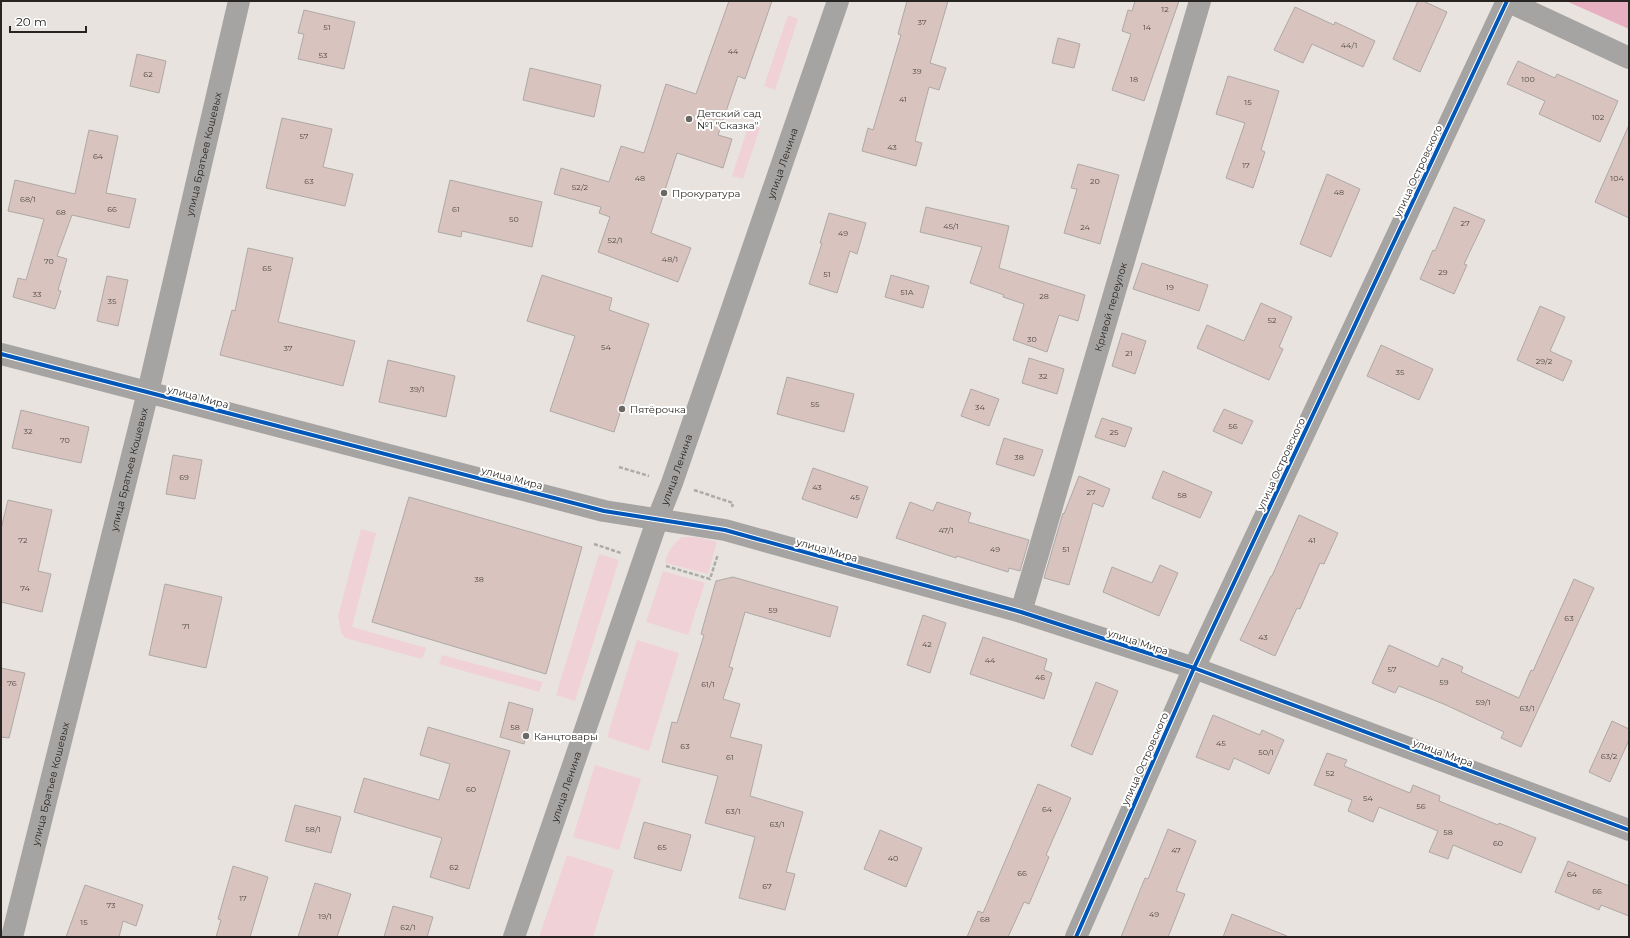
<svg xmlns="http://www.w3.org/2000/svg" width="1630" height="938" font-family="Montserrat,sans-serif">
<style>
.green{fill:#f0d1d8}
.forest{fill:#e6b0c0}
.building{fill:#d8c3be;stroke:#aea9a6}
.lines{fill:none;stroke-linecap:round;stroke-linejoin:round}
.path{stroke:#acaba8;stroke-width:2.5;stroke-dasharray:4 2;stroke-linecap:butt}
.minor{stroke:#a6a4a2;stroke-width:22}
.cycleway-casing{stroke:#fff;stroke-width:6}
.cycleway{stroke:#0057b8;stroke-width:4}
.poi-dot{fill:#6b6763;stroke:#fff;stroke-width:1.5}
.labels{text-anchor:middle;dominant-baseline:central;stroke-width:4;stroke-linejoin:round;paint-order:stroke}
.number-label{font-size:8px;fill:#544c48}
.poi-label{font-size:10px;fill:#282421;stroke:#fff;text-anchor:start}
.street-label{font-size:10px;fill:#282421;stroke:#fff}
</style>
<rect width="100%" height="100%" fill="#e8e3de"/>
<!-- green -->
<path class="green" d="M788 15 798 19 775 90 764 86Z
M749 124 760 128 743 179 732 176Z
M361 529 376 533 352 627 426 648 422 659 345 638 341 632 338 616Z
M682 537H697L717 542 708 574 665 563C668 552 672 544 682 537Z
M599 554 619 560 575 701 556 695Z
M663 571 705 583 688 635 646 622Z
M637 640 679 653 649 751 607 737Z
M442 655 543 682 539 692 439 664Z
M595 765 641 779 619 850 573 837Z
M567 855 614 870 593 937H539Z"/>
<!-- forest -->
<path class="forest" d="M1566 1H1629V29Z"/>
<!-- building -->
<path class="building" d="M729 1H772L745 79 738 76 718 135 732 139 723 168 677 153 651 233 691 248 678 282 598 252 610 217 599 213 601 207 554 194 561 168 609 182 621 146 644 153 666 84 696 94Z
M907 1H948L930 63 946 68 939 90 929 87 915 141 922 143 916 166 862 151 868 128 873 130 901 35 898 34Z
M1135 1H1179L1144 101 1112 90 1131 34 1122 31 1128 10 1132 11Z
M1418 1H1423L1447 12 1420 72 1393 59Z
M1295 7 1334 25 1335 22 1375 41 1363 67 1312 44 1303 63 1274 50Z
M304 10 355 22 344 69 298 59 304 34 298 33Z
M1058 38 1080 44 1074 68 1052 63Z
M137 54 166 61 159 93 130 86Z
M1518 61 1555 78 1557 74 1618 101 1600 142 1539 114 1545 101 1507 84Z
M530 68 601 85 594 117 523 100Z
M1228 76 1279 91 1261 150 1265 152 1253 188 1226 178 1245 123 1216 114Z
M282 118 332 129 323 167 353 174 345 206 266 188Z
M1629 125V218L1595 202Z
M89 130 118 136 106 193 136 199 129 228 72 215 57 256 67 259 58 290 61 291 55 309 13 297 18 278 26 280 44 219 8 211 15 180 75 194Z
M1078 164 1119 175 1100 244 1064 233 1077 189 1071 188Z
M1327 174 1360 189 1331 257 1300 244Z
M450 180 542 202 532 247 462 231 461 237 438 232Z
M926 207 1009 226 999 268 1085 295 1078 321 1059 315 1047 352 1013 340 1024 304 1003 297 1004 295 970 283 982 247 920 232Z
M1454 207 1485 220 1464 264 1467 265 1454 294 1420 279 1433 250 1435 251Z
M829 213 866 223 857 254 850 251 837 293 809 284 822 243H820Z
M248 248 293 258 278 322 355 341 343 386 220 355 232 310 235 311Z
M1142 263 1208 285 1199 311 1133 289Z
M542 275 612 298 609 310 649 324 614 432 550 411 575 336 527 321Z
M891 275 929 286 923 308 885 297Z
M107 276 128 280 118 326 97 321Z
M1261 303 1292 317 1279 347 1283 349 1269 380 1197 348 1207 325 1244 341Z
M1540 306 1565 317 1550 351 1572 361 1563 381 1517 360Z
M1122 333 1146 341 1135 374 1112 366Z
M1381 345 1433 369 1419 400 1367 376Z
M1029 358 1064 369 1057 394 1022 383Z
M388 360 455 376 446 417 379 402Z
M787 377 854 394 844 432 777 414Z
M971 389 999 399 989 426 961 416Z
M1224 409 1253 421 1242 444 1213 431Z
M21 410 89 427 81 463 12 448Z
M1102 418 1132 428 1125 447 1095 437Z
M1004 438 1043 450 1034 476 996 464Z
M173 455 202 460 195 499 166 494Z
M813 468 868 487 857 518 802 499Z
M1163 471 1212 492 1200 518 1152 498Z
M1079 476 1110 489 1103 507 1093 503 1069 585 1044 578 1063 513 1064 514Z
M409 497 582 547 546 674 372 622Z
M8 500 52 510 38 571 51 574 42 612 1 602V529Z
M910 502 933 511 937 502 971 513 968 522 1029 540 1020 571 1009 568 1008 572 957 556 956 558 896 538Z
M1299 515 1338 533 1324 564 1320 563 1300 609 1297 608 1275 656 1240 640 1271 576H1272Z
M1160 565 1178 573 1159 616 1103 592 1112 567 1152 583Z
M733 577 838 607 830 637 745 612 729 667 733 668 723 699 740 704 730 737 762 745 750 796 803 812 786 872 795 874 785 910 739 898 755 837 705 823 718 776 662 762 672 722 677 723 704 635 701 634 716 581Z
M1574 579 1594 588 1521 747 1501 738 1504 732 1446 705 1399 686 1395 693 1372 683 1389 645 1438 667 1442 658 1463 667 1461 672 1519 698 1531 670 1533 671Z
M165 584 222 597 206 668 149 655Z
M923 615 946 623 930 673 907 665Z
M983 637 1047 659 1044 670 1052 673 1044 699 970 674Z
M1 668 25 673 9 738 1 737Z
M1096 682 1118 691 1092 755 1071 746Z
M509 702 533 709 524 744 500 737Z
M1213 715 1260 735 1262 730 1284 740 1269 774 1234 758 1229 770 1196 757Z
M1612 721 1629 729V740L1610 782 1589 772Z
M428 727 510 751 469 889 430 877 442 838 354 812 364 778 439 800 450 764 420 755Z
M1327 753 1347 760 1344 766 1410 793 1413 785 1440 796 1439 801 1498 825 1499 823 1536 838 1521 873 1453 845 1448 859 1429 852 1438 831 1379 807 1373 822 1348 811 1352 800 1314 785Z
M1038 784 1071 798 1046 855 1049 857 1029 904 1024 902 1008 937H967L978 911 983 913Z
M295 805 341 817 331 853 285 841Z
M644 822 691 835 681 871 634 858Z
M1168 829 1196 841 1176 891 1185 894 1168 937H1121L1145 878 1148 879Z
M880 830 922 848 906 887 864 869Z
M1568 861 1629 886V916L1601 905 1599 910 1555 892Z
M233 866 268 877 250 937H216L221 920 218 919Z
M315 883 351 894 337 937H298Z
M85 885 143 905 136 926 123 921 119 937H66Z
M393 906 433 917 427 937H384Z
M1232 914 1287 936V937H1223Z"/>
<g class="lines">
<!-- path -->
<path class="path" d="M619 467 649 476
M694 490 733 503 732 507
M594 544 621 553
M666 566 710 579 718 554"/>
<!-- minor -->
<g class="minor">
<path d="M1507 1 1629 58"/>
<path d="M1 354 604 511 725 530 1021 612 1194 668 1629 830"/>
<path id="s1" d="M1021 612 1200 1"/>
<path id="s2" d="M12 937 148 392 239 1"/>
<path id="s3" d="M514 937 658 518 672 483 838 1"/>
<path d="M1076 937 1194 668 1507 1"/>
</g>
<!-- cycleway casing -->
<g class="cycleway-casing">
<path id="cycleway" d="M1 354 604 511 725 530 1021 612 1194 668 1629 830
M1076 937 1194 668 1507 1"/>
</g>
<!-- cycleway -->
<use href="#cycleway" class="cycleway"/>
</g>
<!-- markers -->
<g class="poi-dot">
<circle cx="689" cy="119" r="4"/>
<circle cx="664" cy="193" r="4"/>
<circle cx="622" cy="409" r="4"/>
<circle cx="526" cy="736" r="4"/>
</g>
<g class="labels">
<!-- number labels -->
<g class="number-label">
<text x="1165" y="9">12</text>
<text x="922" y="22">37</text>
<text x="327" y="27">51</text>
<text x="1147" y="27">14</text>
<text x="1349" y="45">44/1</text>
<text x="733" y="51">44</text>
<text x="323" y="55">53</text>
<text x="917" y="71">39</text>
<text x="148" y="74">62</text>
<text x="1134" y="79">18</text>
<text x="1528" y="79">100</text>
<text x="903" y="99">41</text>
<text x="1248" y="102">15</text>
<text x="1598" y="117">102</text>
<text x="304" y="136">57</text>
<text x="892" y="147">43</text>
<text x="98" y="156">64</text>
<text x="1246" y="165">17</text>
<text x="640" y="178">48</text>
<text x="1617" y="178">104</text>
<text x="309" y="181">63</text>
<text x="1095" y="181">20</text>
<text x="580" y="187">52/2</text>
<text x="1339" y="192">48</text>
<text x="28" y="199">68/1</text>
<text x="112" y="209">66</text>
<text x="456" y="209">61</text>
<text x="61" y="212">68</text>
<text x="514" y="219">50</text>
<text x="1465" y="223">27</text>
<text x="951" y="226">45/1</text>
<text x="1085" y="227">24</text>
<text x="843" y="233">49</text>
<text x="615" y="240">52/1</text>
<text x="670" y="259">48/1</text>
<text x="49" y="261">70</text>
<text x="267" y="268">65</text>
<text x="1443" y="272">29</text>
<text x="827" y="274">51</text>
<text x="1170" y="287">19</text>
<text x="907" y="292">51А</text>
<text x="37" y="294">33</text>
<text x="1044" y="296">28</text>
<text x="112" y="301">35</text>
<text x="1272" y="320">52</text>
<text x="1032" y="339">30</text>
<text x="606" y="347">54</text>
<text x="288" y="348">37</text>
<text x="1129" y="353">21</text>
<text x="1544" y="361">29/2</text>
<text x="1400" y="372">35</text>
<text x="1043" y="376">32</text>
<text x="417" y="389">39/1</text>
<text x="815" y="404">55</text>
<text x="980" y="407">34</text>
<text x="1233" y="426">56</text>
<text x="28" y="431">32</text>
<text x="1114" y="432">25</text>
<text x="65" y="440">70</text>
<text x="1019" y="457">38</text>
<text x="184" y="477">69</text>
<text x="817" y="487">43</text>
<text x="1091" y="492">27</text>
<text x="1182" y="495">58</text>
<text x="855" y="497">45</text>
<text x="946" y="530">47/1</text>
<text x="23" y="540">72</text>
<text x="1312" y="540">41</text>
<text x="995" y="549">49</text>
<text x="1066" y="549">51</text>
<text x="479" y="579">38</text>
<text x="25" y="588">74</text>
<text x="773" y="610">59</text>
<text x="1569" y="618">63</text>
<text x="186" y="626">71</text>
<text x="1263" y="637">43</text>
<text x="927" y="644">42</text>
<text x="990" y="660">44</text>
<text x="1392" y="669">57</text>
<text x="1040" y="677">46</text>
<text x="1444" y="682">59</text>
<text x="12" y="683">76</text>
<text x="708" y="684">61/1</text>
<text x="1483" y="702">59/1</text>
<text x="1527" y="708">63/1</text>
<text x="515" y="727">58</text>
<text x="1221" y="743">45</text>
<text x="685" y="746">63</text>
<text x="1266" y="752">50/1</text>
<text x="1609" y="756">63/2</text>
<text x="730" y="757">61</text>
<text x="1330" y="773">52</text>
<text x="471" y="789">60</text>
<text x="1368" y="798">54</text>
<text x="1421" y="806">56</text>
<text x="1047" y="809">64</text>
<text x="733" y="811">63/1</text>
<text x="777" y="824">63/1</text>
<text x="313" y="829">58/1</text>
<text x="1448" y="832">58</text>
<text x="1498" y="843">60</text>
<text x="662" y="847">65</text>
<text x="1176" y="850">47</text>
<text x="893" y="858">40</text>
<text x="454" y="867">62</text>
<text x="1022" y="873">66</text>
<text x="1572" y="874">64</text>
<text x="767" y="886">67</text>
<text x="1597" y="891">66</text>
<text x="243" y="898">17</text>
<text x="111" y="905">73</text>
<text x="1154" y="914">49</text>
<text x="325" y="916">19/1</text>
<text x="985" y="919">68</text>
<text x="84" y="922">15</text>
<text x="408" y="927">62/1</text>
</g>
<!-- poi labels -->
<g class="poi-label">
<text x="697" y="113">Детский сад<tspan x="697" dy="12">№1 "Сказка"</tspan></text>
<text x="672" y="193">Прокуратура</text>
<text x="630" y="409">Пятёрочка</text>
<text x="534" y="736">Канцтовары</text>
</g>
<!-- street labels -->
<g class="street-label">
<text stroke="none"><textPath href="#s2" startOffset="806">улица Братьев Кошевых</textPath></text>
<text stroke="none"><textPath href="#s3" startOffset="819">улица Ленина</textPath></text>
<text transform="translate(1418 171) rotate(-65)">улица Островского</text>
<text stroke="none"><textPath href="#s1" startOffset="318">Кривой переулок</textPath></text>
<text transform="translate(198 397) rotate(15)">улица Мира</text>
<text transform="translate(1281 464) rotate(-65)">улица Островского</text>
<text stroke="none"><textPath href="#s3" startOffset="495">улица Ленина</textPath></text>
<text stroke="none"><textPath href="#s2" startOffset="482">улица Братьев Кошевых</textPath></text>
<text transform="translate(512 478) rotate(15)">улица Мира</text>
<text transform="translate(827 550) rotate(16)">улица Мира</text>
<text transform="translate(1138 642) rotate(18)">улица Мира</text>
<text transform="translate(1443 753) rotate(20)">улица Мира</text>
<text transform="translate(1145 759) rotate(-66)">улица Островского</text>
<text stroke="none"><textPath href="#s2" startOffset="158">улица Братьев Кошевых</textPath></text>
<text stroke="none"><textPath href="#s3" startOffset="159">улица Ленина</textPath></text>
</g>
</g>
<!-- border -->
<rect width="1630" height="938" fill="none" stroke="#282421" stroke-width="4"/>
<!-- scale -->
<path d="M10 26v6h76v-6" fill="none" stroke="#282421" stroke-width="2"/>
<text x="16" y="26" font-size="12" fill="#282421" stroke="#ffffff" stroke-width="3" paint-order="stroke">20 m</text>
</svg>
